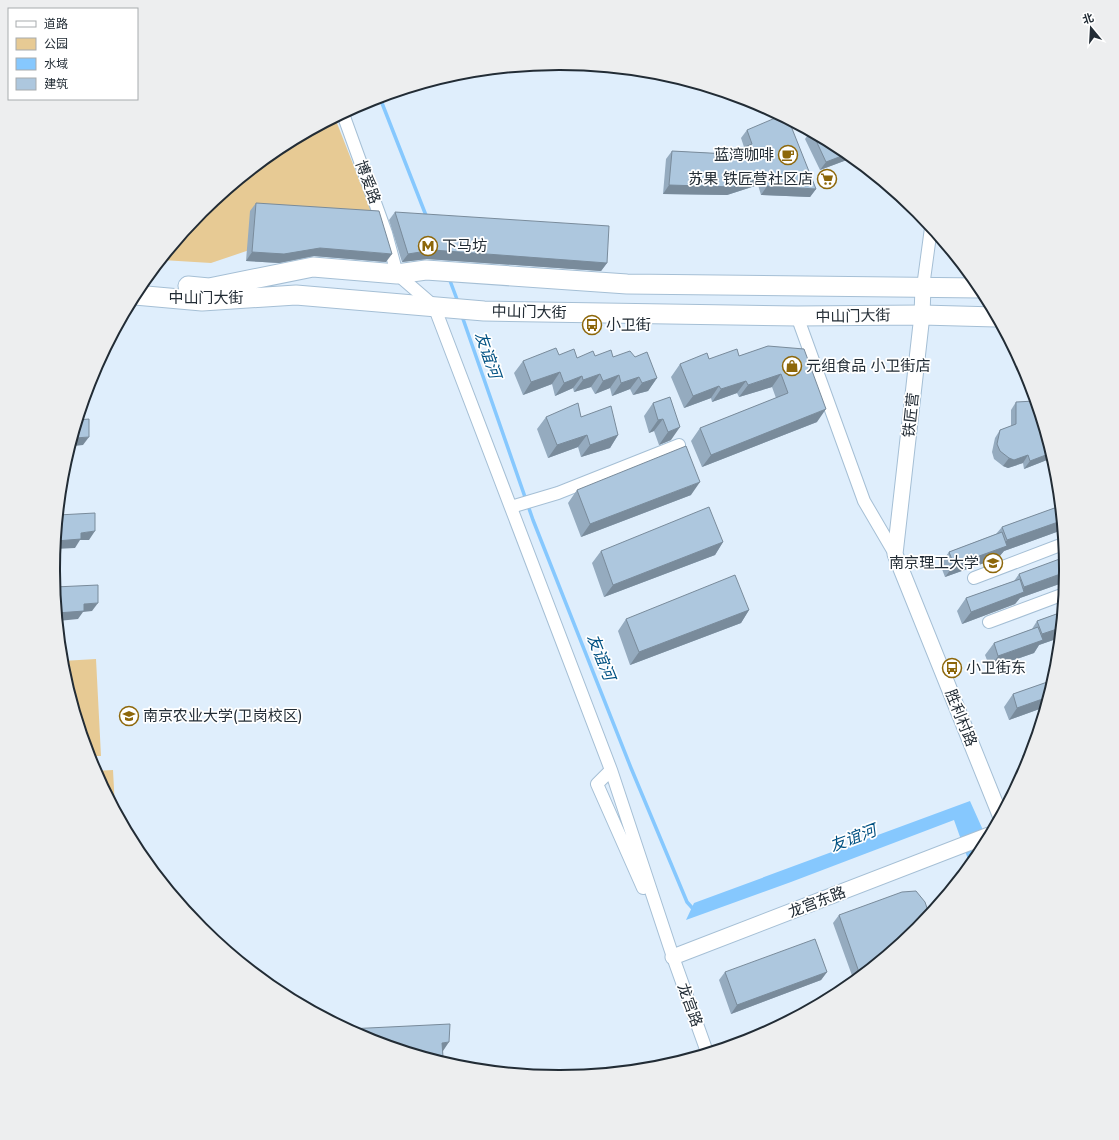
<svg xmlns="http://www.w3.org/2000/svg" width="1119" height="1140" font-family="Jost,'Noto Sans SC',sans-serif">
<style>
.green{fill:#e7ca94}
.water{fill:#86c8fe}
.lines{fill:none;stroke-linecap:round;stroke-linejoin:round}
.stream{stroke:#86c8fe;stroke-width:3.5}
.minor-casing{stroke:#a5bfd5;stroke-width:14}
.tertiary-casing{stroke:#a5bfd5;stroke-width:17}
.primary-casing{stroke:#a5bfd5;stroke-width:21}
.minor{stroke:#fff;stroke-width:12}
.tertiary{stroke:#fff;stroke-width:15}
.primary{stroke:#fff;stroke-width:19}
.wall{fill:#95abbf}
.shaded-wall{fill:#798b9b}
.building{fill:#adc7de;stroke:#798b9b}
.labels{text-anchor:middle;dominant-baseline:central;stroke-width:3.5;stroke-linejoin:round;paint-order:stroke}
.poi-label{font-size:15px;fill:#222c35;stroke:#fff;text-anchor:start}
.street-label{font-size:15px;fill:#222c35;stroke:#fff}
.water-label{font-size:16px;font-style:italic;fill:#005182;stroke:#fff}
.rim{fill:none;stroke:#222c35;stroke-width:2}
</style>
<rect width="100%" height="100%" fill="#dfeefc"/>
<!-- green -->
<path class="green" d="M335 118 371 210 375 234H297L211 263 162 260 202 212 278 149Z
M96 659 101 756H89L63 669 62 661Z
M113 770 115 808 95 771Z"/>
<!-- water -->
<path class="water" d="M970 801 987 839 981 852 970 865 954 820 791 882 686 920 694 903Z"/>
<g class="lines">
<!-- stream -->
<path class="stream" d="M380 98 427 218
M449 278 458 302
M462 316 533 520 631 768 687 902 695 911"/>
<!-- minor casing -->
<g class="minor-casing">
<path id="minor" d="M343 114 386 233 397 274 434 306 611 770 673 957 707 1052
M923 287 931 228
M797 316 864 501 895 554
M511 507 558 493 679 445
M974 578 1063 544
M989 622 1064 594
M611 770 597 784 643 888"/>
</g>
<!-- tertiary casing -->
<g class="tertiary-casing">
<path id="tertiary" d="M923 287 922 315 895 554 1000 815
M673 957 989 835"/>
</g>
<!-- primary casing -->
<g class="primary-casing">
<path id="primary" d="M188 286 209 288 313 267 397 274 426 270 627 284 980 288
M135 295 202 301 296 295 484 311 797 316 922 315 996 317"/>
</g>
<!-- minor -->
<use href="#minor" class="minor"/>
<!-- tertiary -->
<use href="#tertiary" class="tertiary"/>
<!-- primary -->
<use href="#primary" class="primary"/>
</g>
<!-- wall -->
<path class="wall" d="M747 130 816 189 810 197 761 195 758 185 727 195 663 194 666 159 672 151 728 154 744 147 741 138Z
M810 132 841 149 852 158 820 170 805 139Z
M256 203 386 262 314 256 279 263 246 261 250 211Z
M395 212 607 263 601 271 427 259 402 262 389 220Z
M768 346 817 422 702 467 691 441 700 428 776 398 772 387 739 397 737 393 712 402 711 398 684 408 671 377 680 364 709 359 739 356Z
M559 355 577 358 595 356 613 357H635L657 378 648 391 633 395 630 389 612 396 610 388 595 394 591 387 574 392 573 388 555 396 552 384 523 395 514 373 523 361Z
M670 397 671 440 659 445 654 431 649 433 644 416 653 403Z
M1016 402 1052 458 1024 469 1023 463 1008 468 1003 466 994 459 992 452 995 438 1000 430 1011 426V410Z
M546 417H581L618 435 610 448 581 457 578 447 548 458 537 429Z
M577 490 691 495 581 537 568 503Z
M1060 506 1062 530 1004 551 998 558 945 577 940 564 949 552 996 534 1002 527Z
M723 542 715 555 604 597 592 563 601 551Z
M1066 570 1065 582 1020 598 1015 604 962 624 957 611 966 598 1014 581 1019 574Z
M749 610 741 623 630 665 618 631 626 619Z
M1062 612 1059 638 1039 645 1034 653 990 668 985 655 994 643 1032 629 1037 621Z
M1054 676 1045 707 1009 720 1004 707 1013 694 1051 681Z
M1034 743 1026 767 1022 756 1031 744Z
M839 915 917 928 854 981 833 923Z
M725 972H827L821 980 731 1014 719 980Z"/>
<!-- shaded-wall -->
<path class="shaded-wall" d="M847 154 852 158 820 170 826 162Z
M764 177 758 185 727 195 663 194 669 185Z
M767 186 816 189 810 197 761 195Z
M320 248 392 254 386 262 314 256 279 263 246 261 252 252Z
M433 250 607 263 601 271 427 259 402 262 408 254Z
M560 372 552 384 523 395 531 382Z
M600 374 591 387 574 392 583 380Z
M781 374 772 387 739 397 748 385Z
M619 375 610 388 595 394 603 381Z
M582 376 573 388 555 396 564 383Z
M639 377 630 389 612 396 621 383Z
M657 378 648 391 633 395 642 383Z
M746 381 737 393 712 402 721 389Z
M719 386 711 398 684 408 693 396Z
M826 409 817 422 702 467 711 455Z
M663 419 654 431 649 433 658 420Z
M680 427 671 440 659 445 668 432Z
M587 435 578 447 548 458 557 445Z
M618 435 610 448 581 457 590 445Z
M89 437 83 445 74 446 69 454H68L71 443 75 438Z
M1051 453 1052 458 1024 469 1030 461Z
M1028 455 1023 463 1008 468 1003 466 1009 458Z
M700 482 691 495 581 537 590 524Z
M1061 521 1062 530 1004 551 998 558 945 577 954 565 1001 548 1007 540Z
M95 531 89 540H80L75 548 55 549 56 541 81 533Z
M723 542 715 555 604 597 613 585Z
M1066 572 1065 582 1020 598 1015 604 962 624 971 612 1019 593 1024 587Z
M98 603 92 611 83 612 78 619 58 621 57 613 84 604Z
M749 610 741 623 630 665 639 652Z
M1060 628 1059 638 1039 645 1034 653 990 668 998 656 1037 642 1042 634Z
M1048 697 1045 707 1009 720 1017 708Z
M827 972 821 980 731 1014 737 1005Z
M449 1042 443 1051H436L442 1043Z
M429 1057H443L440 1061Z"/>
<!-- building -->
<path class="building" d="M780 116 789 121 816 189 767 186 764 177 733 187 669 185 672 151 728 154 752 144 747 130Z
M813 134 841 149 847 154 826 162Z
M256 203 379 211 392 254 320 248 284 254 252 252Z
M395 212 609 226 607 263 433 250 408 254Z
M768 346 804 349 826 409 711 455 700 428 788 393 781 374 748 385 746 381 721 389 719 386 693 396 680 364 707 353 709 359 737 349 739 356Z
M556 348 559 355 574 349 577 358 593 351 595 356 611 350 613 357 630 351 635 357 647 352 657 378 642 383 639 377 621 383 619 375 603 381 600 374 583 380 582 376 564 383 560 372 531 382 523 361Z
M670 397 680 427 668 432 663 419 658 420 653 403Z
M1035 401 1051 453 1030 461 1028 455 1014 460 1009 458 1000 451 997 444 1000 430 1016 424V402Z
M578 403 581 417 611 406 618 435 590 445 587 435 557 445 546 417Z
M89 419V437L75 438V445H71L78 420Z
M686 446 700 482 590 524 577 490Z
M1060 506 1061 521 1007 540 1002 527Z
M709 507 723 542 613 585 601 551Z
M95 513V531L81 533V539L56 541 58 515Z
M1002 532 1007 546 954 565 949 552Z
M1065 557 1066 572 1024 587 1019 574Z
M735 575 749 610 639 652 626 619Z
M1020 579 1024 592 971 612 966 598Z
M98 585V603L84 604V611L57 613 55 587Z
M1062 612 1060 628 1042 634 1037 621Z
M1038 627 1043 640 998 656 994 643Z
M1053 680 1048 697 1017 708 1013 694Z
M1034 743 1032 747 1031 744Z
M916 891 925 902 929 914 917 928 884 956 881 957V958L860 975 839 915 902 892Z
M815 939 827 972 737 1005 725 972Z
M450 1024 449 1042 442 1043 443 1057H429L365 1038 348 1029Z"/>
<!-- icons -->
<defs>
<g id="cafe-ring" transform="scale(1)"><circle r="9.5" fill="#fff" stroke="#8d670a" stroke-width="1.5"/><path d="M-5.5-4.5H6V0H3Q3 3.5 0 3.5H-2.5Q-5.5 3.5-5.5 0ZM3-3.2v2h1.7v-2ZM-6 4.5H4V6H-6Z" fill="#8d670a"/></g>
<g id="supermarket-ring" transform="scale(1)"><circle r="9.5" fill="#fff" stroke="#8d670a" stroke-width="1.5"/><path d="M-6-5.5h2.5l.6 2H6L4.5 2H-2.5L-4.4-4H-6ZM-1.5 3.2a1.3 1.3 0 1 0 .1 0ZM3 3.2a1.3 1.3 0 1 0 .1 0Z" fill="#8d670a"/></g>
<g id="metro-ring" transform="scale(1)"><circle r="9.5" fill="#fff" stroke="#8d670a" stroke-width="1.5"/><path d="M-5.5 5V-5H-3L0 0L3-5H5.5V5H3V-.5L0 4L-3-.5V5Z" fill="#8d670a"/></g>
<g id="bus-ring" transform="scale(1)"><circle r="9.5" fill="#fff" stroke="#8d670a" stroke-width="1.5"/><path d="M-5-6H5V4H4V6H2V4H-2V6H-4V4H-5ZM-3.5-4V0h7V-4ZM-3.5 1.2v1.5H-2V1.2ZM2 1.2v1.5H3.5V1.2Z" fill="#8d670a"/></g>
<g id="shop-ring" transform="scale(1)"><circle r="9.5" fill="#fff" stroke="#8d670a" stroke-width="1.5"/><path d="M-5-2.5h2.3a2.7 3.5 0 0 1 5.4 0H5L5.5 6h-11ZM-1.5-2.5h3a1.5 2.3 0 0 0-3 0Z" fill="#8d670a"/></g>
<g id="university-ring" transform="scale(1)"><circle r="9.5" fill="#fff" stroke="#8d670a" stroke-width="1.5"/><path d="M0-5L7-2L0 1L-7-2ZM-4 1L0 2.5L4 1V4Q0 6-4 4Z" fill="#8d670a"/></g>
</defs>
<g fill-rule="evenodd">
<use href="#cafe-ring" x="788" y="155"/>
<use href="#supermarket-ring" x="827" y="179"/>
<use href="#metro-ring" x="428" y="246"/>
<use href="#bus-ring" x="592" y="325"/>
<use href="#shop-ring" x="792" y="366"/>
<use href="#university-ring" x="993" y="563"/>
<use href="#bus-ring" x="952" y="668"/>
<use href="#university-ring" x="129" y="716"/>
</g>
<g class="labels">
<!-- poi labels -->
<g class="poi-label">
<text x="774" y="155" text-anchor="end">蓝湾咖啡</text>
<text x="813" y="179" text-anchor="end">苏果 铁匠营社区店</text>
<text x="442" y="246">下马坊</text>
<text x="606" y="325">小卫街</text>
<text x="806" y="366">元组食品 小卫街店</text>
<text x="979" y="563" text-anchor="end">南京理工大学</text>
<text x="966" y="668">小卫街东</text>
<text x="143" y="716">南京农业大学(卫岗校区)</text>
</g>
<!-- street labels -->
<g class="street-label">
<text transform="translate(368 182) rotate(70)">博爱路</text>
<text x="206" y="298">中山门大街</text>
<text transform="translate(529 312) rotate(1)">中山门大街</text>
<text transform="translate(853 316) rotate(-1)">中山门大街</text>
<text transform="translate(911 415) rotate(-84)">铁匠营</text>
<text transform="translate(961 718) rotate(68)">胜利村路</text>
<text transform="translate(817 902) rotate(-21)">龙宫东路</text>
<text transform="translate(690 1005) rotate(70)">龙宫路</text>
</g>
<!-- water labels -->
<g class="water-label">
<text transform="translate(488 355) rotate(71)">友谊河</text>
<text transform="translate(601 657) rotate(68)">友谊河</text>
<text transform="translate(853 838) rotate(-21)">友谊河</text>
</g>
</g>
<!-- crop -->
<path d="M0 0H1119V1140H0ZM559 70H560A499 499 0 0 1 1059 569V571A499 499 0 0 1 560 1070H559A499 499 0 0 1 60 571V569A499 499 0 0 1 559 70Z" fill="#edeeef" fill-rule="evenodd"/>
<path class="rim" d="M559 70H560A499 499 0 0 1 1059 569V571A499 499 0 0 1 560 1070H559A499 499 0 0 1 60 571V569A499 499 0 0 1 559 70Z"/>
<!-- legend -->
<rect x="8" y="8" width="130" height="92" fill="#ffffff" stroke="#a7abae"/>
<rect x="16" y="21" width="20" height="6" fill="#ffffff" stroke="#a7abae"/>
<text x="44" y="28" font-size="12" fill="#222c35">道路</text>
<rect x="16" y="38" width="20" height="12" fill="#e7ca94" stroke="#a7abae"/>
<text x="44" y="48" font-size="12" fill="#222c35">公园</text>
<rect x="16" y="58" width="20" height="12" fill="#86c8fe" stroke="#a7abae"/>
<text x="44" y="68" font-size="12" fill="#222c35">水域</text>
<rect x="16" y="78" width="20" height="12" fill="#adc7de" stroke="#a7abae"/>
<text x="44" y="88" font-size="12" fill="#222c35">建筑</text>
<!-- north arrow -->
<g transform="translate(1091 28) rotate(342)" stroke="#ffffff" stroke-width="3" paint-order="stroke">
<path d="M0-3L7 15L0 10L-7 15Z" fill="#222c35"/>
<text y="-6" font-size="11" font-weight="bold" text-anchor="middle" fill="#222c35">北</text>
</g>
</svg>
